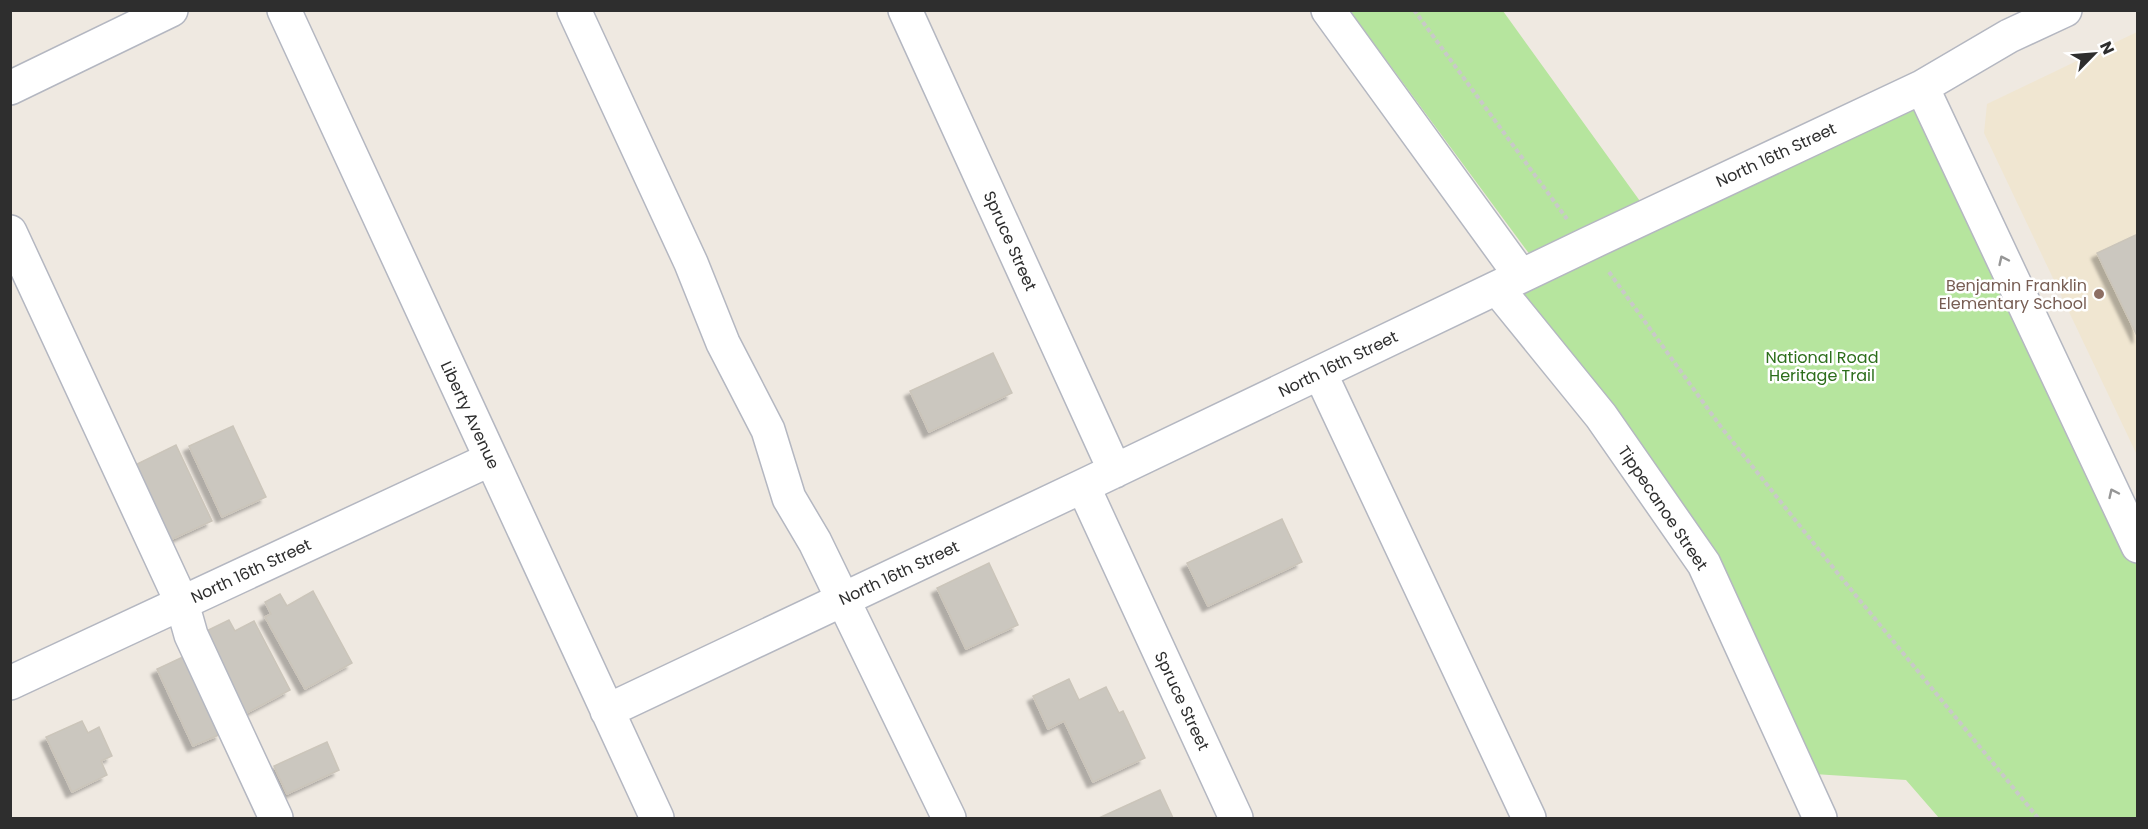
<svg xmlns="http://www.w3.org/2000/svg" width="2148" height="829" font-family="Poppins,sans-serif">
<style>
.education{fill:#f0e6d1}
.grass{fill:#b6e59e}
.building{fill:#cbc7bf;stroke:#cbc5ba;stroke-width:1.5;filter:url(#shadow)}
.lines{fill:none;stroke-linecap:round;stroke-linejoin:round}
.minor-casing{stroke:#b4b7c1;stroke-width:36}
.path{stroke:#c9c9c9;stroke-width:4;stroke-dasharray:4.5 3;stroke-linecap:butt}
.minor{stroke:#fff;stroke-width:33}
.oneway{stroke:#969696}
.education-dot{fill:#8d6e63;stroke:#fff;stroke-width:2}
.labels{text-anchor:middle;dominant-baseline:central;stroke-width:5;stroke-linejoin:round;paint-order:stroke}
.street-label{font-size:16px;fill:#2e2e2e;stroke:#fff}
.education-label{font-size:16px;fill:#785e54;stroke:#fff;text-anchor:end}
.park-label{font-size:16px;fill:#2c6e1b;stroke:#fff}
</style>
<defs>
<filter id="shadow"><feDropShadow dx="-5.5" dy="5.5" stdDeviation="1.5" flood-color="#0004"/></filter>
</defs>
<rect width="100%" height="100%" fill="#efe9e1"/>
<!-- education -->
<path class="education" d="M2137 32V455L1984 133 1987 104Z"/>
<!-- grass -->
<path class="grass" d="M1350 11H1503L1650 215 1922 87 2137 546V818H1939L1906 780 1799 773 1704 564 1497 288 1539 267Z"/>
<!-- building -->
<path class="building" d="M2138 234V338L2097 253Z
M993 353 1012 393 929 432 910 391Z
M233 426 266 497 222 517 189 446Z
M176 445 212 521 168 541 133 466Z
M1282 519 1302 562 1208 606 1187 563Z
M989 563 1018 625 966 649 937 588Z
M313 591 352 663 305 689 265 617 271 614 265 602 280 594 287 606Z
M229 620 235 631 254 621 290 690 239 717 196 636Z
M185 656 221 734 193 746 157 669Z
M1069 679 1079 700 1106 687 1119 713 1123 711 1145 758 1093 782 1064 721 1048 729 1033 696Z
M82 721 88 733 99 727 112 756 101 761 107 775 72 792 46 737Z
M327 742 339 770 287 794 274 766Z
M1160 790 1173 818H1099Z"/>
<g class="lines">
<!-- minor casing -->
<g class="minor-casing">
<path id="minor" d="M284 10 657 818
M574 10 691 263 723 343 768 430 789 498 815 542 949 818
M905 10 1115 471
M1328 10 1521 276
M1922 87 2138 546
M10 88 171 10
M10 232 182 603 191 635 276 818
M1497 288 1601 416 1704 564 1820 818
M1320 373 1529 818
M1083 486 1236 818
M10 683 491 459
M607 711 1083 486 1588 244 1922 87 2009 36 2065 10"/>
</g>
<!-- path -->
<path class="path" d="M1414 10 1567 219
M1609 272 1721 427 1835 570 2038 818"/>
<!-- minor -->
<use href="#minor" class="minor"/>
</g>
<!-- one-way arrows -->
<defs><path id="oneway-chevron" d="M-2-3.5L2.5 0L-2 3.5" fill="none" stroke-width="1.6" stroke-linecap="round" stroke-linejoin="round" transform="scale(1.5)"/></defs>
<g class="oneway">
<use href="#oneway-chevron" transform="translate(2003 260) rotate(-115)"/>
<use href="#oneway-chevron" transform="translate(2113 493) rotate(-115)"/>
</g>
<!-- markers -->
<circle class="education-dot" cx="2099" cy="294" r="6"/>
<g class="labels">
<!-- street labels -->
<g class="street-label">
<text transform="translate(1776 155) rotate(-25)">North 16th Street</text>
<text transform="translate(1010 241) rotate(66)">Spruce Street</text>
<text transform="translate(1338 364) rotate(-26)">North 16th Street</text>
<text transform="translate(470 415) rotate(65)">Liberty Avenue</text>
<text transform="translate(1663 508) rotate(56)">Tippecanoe Street</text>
<text transform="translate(251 571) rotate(-25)">North 16th Street</text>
<text transform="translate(899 573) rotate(-25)">North 16th Street</text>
<text transform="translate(1182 701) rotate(65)">Spruce Street</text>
</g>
<!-- education labels -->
<g class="education-label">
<text x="2087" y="285">Benjamin Franklin<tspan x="2087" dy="18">Elementary School</tspan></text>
</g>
<!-- park labels -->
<g class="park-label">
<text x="1822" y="357">National Road<tspan x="1822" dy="18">Heritage Trail</tspan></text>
</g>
</g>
<!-- border -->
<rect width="2148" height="829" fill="none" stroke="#2e2e2e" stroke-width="24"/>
<!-- north arrow -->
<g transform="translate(2094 54) rotate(65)" stroke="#ffffff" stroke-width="4.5" paint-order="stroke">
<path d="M0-4.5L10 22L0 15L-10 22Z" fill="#2e2e2e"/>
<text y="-9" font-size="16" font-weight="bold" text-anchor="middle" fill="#2e2e2e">N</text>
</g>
</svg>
